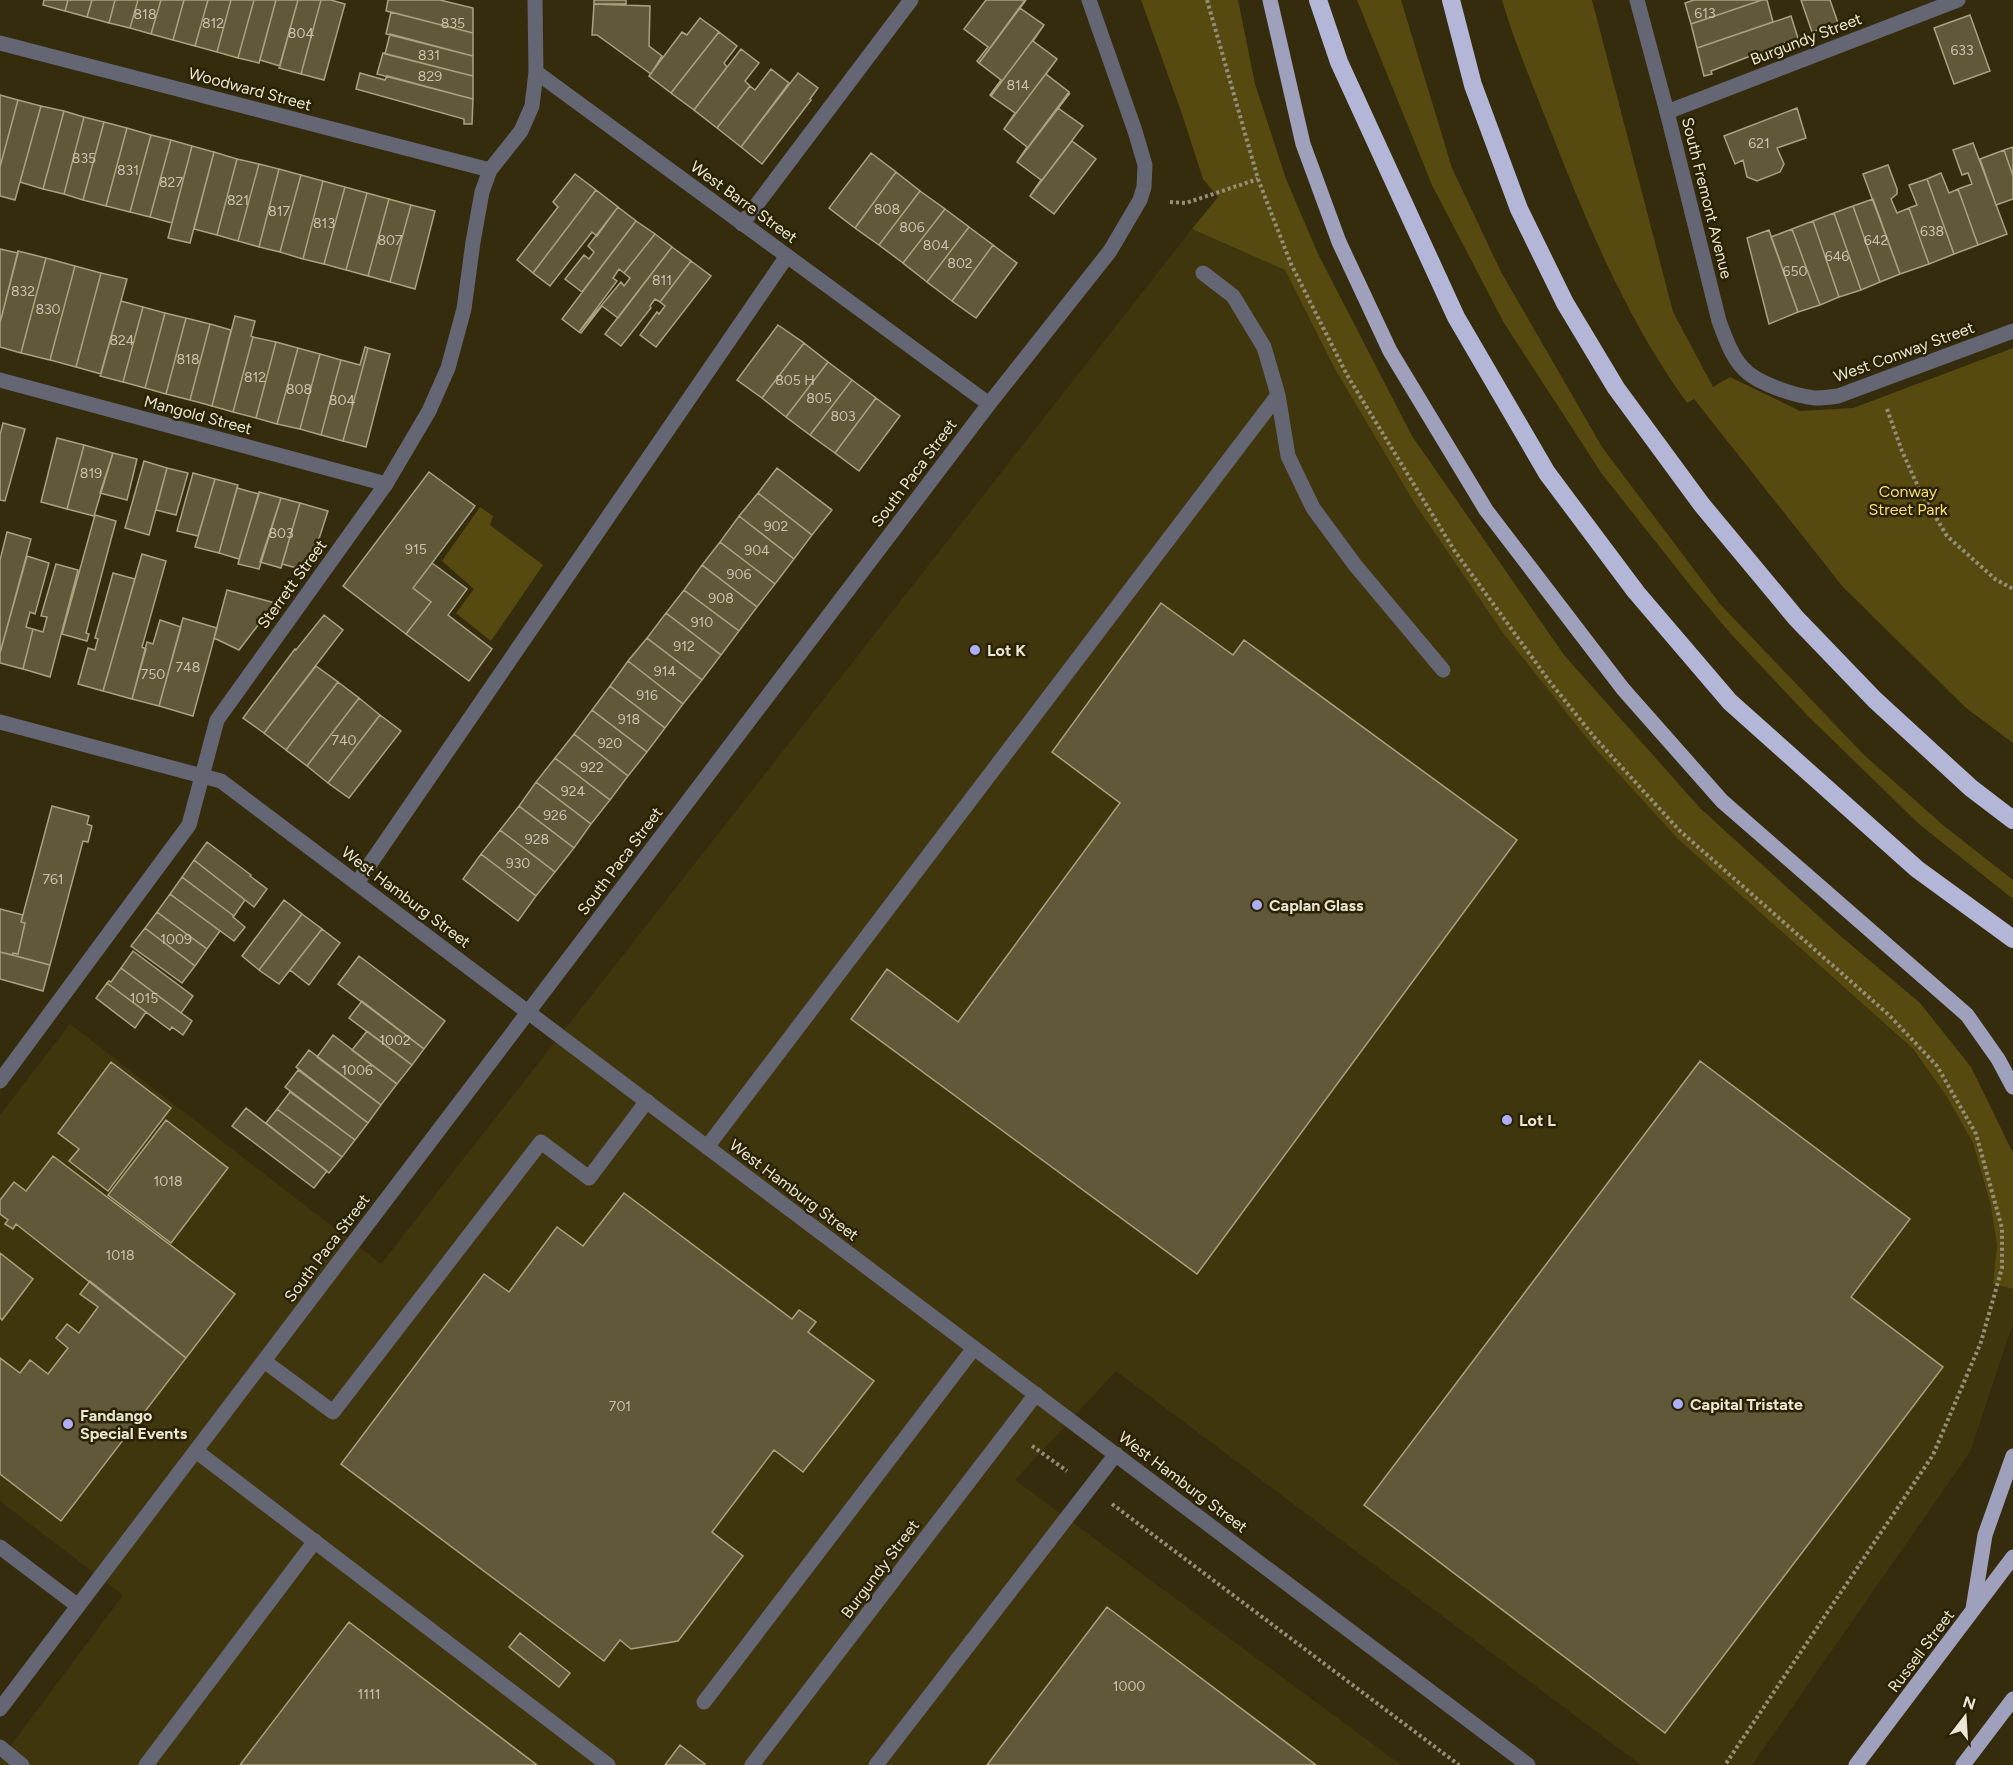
<svg xmlns="http://www.w3.org/2000/svg" width="2013" height="1765" font-family="Figtree,sans-serif">
<style>
.built{fill:#40360d}
.green{fill:#574a11}
.building{fill:#605838;stroke:#aaa17f;stroke-width:1.5}
.lines{fill:none;stroke-linecap:round;stroke-linejoin:round}
.path{stroke:#958f77;stroke-width:4;stroke-dasharray:3 3;stroke-linecap:butt}
.lane{stroke:#656674;stroke-width:15}
.street{stroke:#656674;stroke-width:15}
.primary{stroke:#9ea0bc;stroke-width:15}
.highway{stroke:#b4b6d8;stroke-width:18}
.poi-dot{fill:#acaffb;stroke:#2a2203;stroke-width:2}
.labels{text-anchor:middle;dominant-baseline:central;stroke-width:5;stroke-linejoin:round;paint-order:stroke}
.number-label{font-size:14px;fill:#c8c3ae}
.street-label{font-size:16px;fill:#ebe7d5;stroke:#2a2203}
.park-label{font-size:16px;fill:#fcdf6d;stroke:#2a2203}
.poi-label{font-size:16px;font-weight:bold;fill:#ebe7d5;stroke:#2a2203;text-anchor:start}
</style>
<rect width="100%" height="100%" fill="#342c0d"/>
<!-- built -->
<path class="built" d="M1192 229 1285 270 1335 369 1413 501 1503 633 1593 746 1678 839 1912 1049 1947 1097 1973 1143 1991 1206 1997 1245 1993 1284 2013 1289V1324L1970 1452 1752 1765H1641L1116 1371 1015 1480 1401 1765H0V1760L123 1595 0 1501V1115L70 1024 381 1264Z"/>
<!-- green -->
<path class="green" d="M1141 0H1238L1255 84 1286 179 1318 254 1412 436 1564 655 1700 808 1837 933 1920 1003 1971 1067 2013 1153V1289L1993 1284 1997 1245 1991 1206 1973 1143 1947 1097 1913 1049 1678 839 1593 746 1503 633 1413 501 1335 369 1285 270 1192 229 1218 197 1203 179 1182 114Z
M1357 0H1401L1452 168 1501 272 1602 447 1720 604 1863 754 1944 826 2013 880V899L1919 824 1809 717 1731 634 1693 589 1602 474 1504 323 1432 185Z
M1502 0H1592L1673 312 1713 387 1730 377 1800 411 1853 408 2013 348V743L1965 707 1843 587 1694 399 1687 403C1627 320 1587 224 1550 129 1533 86 1515 44 1502 0Z
M480 507 493 516 490 525 543 565 491 641 456 613 474 589 442 561Z"/>
<!-- building -->
<path class="building" d="M44 0H68L65 11 43 5Z
M68 0H92L87 17 65 11Z
M92 0H115L109 23 87 17Z
M115 0H138L130 28 109 23Z
M138 0H161L151 34 130 28Z
M161 0H184L173 40 151 34Z
M184 0H208L195 46 173 40Z
M208 0H231L217 52 195 46Z
M231 0H254L238 58 217 52Z
M254 0H276L259 63 238 58Z
M276 0H298L280 66 260 60Z
M298 0H321L301 74 279 68Z
M321 0H331L345 4 324 80 301 74Z
M388 0H440L473 8V33L386 11Z
M594 0H626V4H594Z
M986 0H1025L979 63 977 61 988 47 964 29Z
M1026 0 1020 8 1044 25 991 96 990 95 1001 80 979 63Z
M1694 0H1762L1691 24 1685 3Z
M1762 0H1767L1773 22 1697 48 1691 24Z
M1801 0H1830L1838 23 1812 32Z
M594 4 650 6 649 46 662 56 651 74 597 35H592Z
M391 12 473 33V56L386 34Z
M1970 15 1990 71 1954 84 1934 28Z
M1791 16 1798 38 1711 71 1712 74 1704 76 1697 48Z
M700 18 719 32 671 93 649 76 682 32 687 35Z
M1044 25 1033 41 1057 59 1004 129 1015 113 991 96Z
M719 32 737 46 724 63 727 67 694 110 671 93Z
M390 34 473 56V76L385 54Z
M741 49 759 63 745 81 750 86 717 128 694 110Z
M383 53 473 76V99L377 74Z
M1057 59 1046 74 1069 92 1017 162 1027 147 1004 129Z
M771 69 789 83 741 147 717 128 750 86 755 90Z
M360 73 385 80 387 76 473 99 472 124H464V119L356 89Z
M798 73 818 88 810 99 811 100 762 164 741 147Z
M1070 93 1058 108 1083 126 1030 196 1041 180 1017 162Z
M0 95 18 100 0 167Z
M18 100 41 106 15 200 0 196V167Z
M41 106 64 111 43 189 20 182Z
M1797 108 1806 138 1777 148 1784 164 1780 172 1757 181 1747 177 1743 160 1735 164 1724 136Z
M64 111 84 117 64 194 43 189Z
M84 117 104 122 83 200 64 194Z
M104 122 127 128 106 206 83 200Z
M127 128 151 135 130 212 106 206Z
M151 135 171 140 150 217 130 212Z
M171 140 192 146 172 223 150 217Z
M1072 141 1096 159 1054 214 1030 196Z
M1973 143 2007 234 1978 245 1958 189 1972 184 1968 173 1962 175 1953 150Z
M192 146 214 152 190 243 168 238Z
M2013 147V176L2004 150Z
M2004 150 2013 176V199L1996 205 1980 159Z
M214 152 237 159 217 235 194 229Z
M871 153 896 172 855 228 829 208Z
M237 159 259 164 238 241 217 235Z
M259 164 279 169 259 247 238 241Z
M1888 165 1897 189V194L1891 199 1897 213 1909 208 1929 264 1900 274 1863 174Z
M279 169 301 175 280 252 259 247Z
M896 172 920 191 879 245 855 228Z
M1941 173 1949 193 1958 189 1978 245 1954 254 1927 179Z
M575 174 596 190 533 273 517 260 558 207 553 202Z
M301 175 323 181 303 259 280 252Z
M1927 179 1954 254 1929 264 1909 208 1917 205 1909 185Z
M323 181 345 187 324 264 303 259Z
M345 187 367 193 346 270 324 264Z
M596 190 618 207 597 236 592 232 550 286 533 273Z
M920 191 945 209 903 263 879 245Z
M367 193 389 199 368 276 346 270Z
M389 199 411 205 390 282 368 276Z
M1873 199 1900 274 1880 282 1853 206Z
M411 205 435 211 415 289 390 282Z
M1853 206 1880 282 1861 290 1834 213Z
M618 207 636 221 582 292 565 279 584 255 589 259 594 252 588 246Z
M945 209 969 227 927 282 903 263Z
M1834 213 1861 290 1839 297 1813 221Z
M636 221 655 234 624 273 619 269 613 278 617 281 579 332 562 319Z
M1813 221 1839 297 1820 305 1792 229Z
M969 227 993 245 952 301 927 282Z
M1792 229 1820 305 1798 312 1771 237Z
M1769 230 1798 312 1769 324 1747 238Z
M655 234 672 247 618 318 602 306 581 333 579 332 621 282 624 286 630 278 624 273Z
M993 245 1017 263 976 318 952 301Z
M672 247 691 261 660 302 655 299 650 306 651 308 621 346 605 334Z
M0 249 18 253 0 323Z
M18 251 46 258 21 353 0 347V323Z
M46 258 75 266 50 360 21 353Z
M691 261 711 276 656 347 640 335 657 312 659 314 665 306 660 302Z
M75 266 101 273 76 367 50 360Z
M101 273 127 279 101 374 76 367Z
M121 301 143 307 123 382 100 376Z
M143 307 165 313 145 388 123 382Z
M165 313 186 318 166 394 145 388Z
M235 316 255 321 251 336 253 337 233 412 212 406Z
M186 318 210 324 190 400 166 394Z
M210 324 231 330 212 406 190 400Z
M778 325 804 343 762 398 737 380Z
M253 337 276 342 256 418 233 412Z
M276 342 298 348 277 424 256 418Z
M804 343 828 362 786 417 762 398Z
M365 347 368 348 343 441 321 435 341 360 360 365Z
M298 348 320 354 300 429 277 424Z
M368 348 390 354 366 447 343 441Z
M320 354 341 360 321 435 300 429Z
M828 362 852 380 810 435 786 417Z
M852 380 876 398 835 453 810 435Z
M876 398 900 416 859 471 835 453Z
M3 423 25 429 5 501 0 500V435Z
M57 438 84 445 67 509 41 502Z
M84 445 113 453 94 516 67 509Z
M113 453 137 459 127 500 100 493Z
M144 461 167 468 149 535 125 528Z
M167 468 188 473 176 515 156 510Z
M777 468 832 510 812 535 758 493Z
M429 472 475 506 413 588 431 602 406 634 343 586Z
M193 473 215 479 198 536 177 531Z
M215 479 238 485 219 553 195 547Z
M237 488 259 494 239 559 219 553Z
M259 492 281 498 259 569 238 564Z
M758 493 812 535 794 559 739 516Z
M281 498 300 503 281 568 260 562Z
M300 503 328 511 316 548 304 570 282 564Z
M95 515 116 521 86 633 89 634 87 641 62 634Z
M739 516 794 559 775 584 720 542Z
M7 532 31 539 0 653V560Z
M720 542 775 584 757 607 702 565Z
M142 554 166 561 142 647 146 649 132 699 103 691Z
M27 556 49 563 35 614 30 612 26 627 33 629 23 669 0 663V653Z
M432 563 467 589 448 615 492 649 469 681 406 634 431 602 413 588Z
M56 564 78 570 50 677 23 669 33 629 43 632 47 617 41 616Z
M702 565 757 607 739 631 684 590Z
M113 573 135 579 103 691 78 684 88 648 95 650 98 639 95 638Z
M227 590 275 603 239 650 214 638Z
M684 590 739 631 721 655 666 613Z
M1161 603 1233 655 1244 640 1517 840 1197 1274 851 1019 887 969 958 1022 1120 803 1052 752Z
M666 613 721 655 702 680 647 638Z
M324 615 343 630 264 733 243 718 295 649 296 650Z
M183 618 217 628 193 716 159 706Z
M160 620 181 627 159 706 132 699 147 642 153 644Z
M647 638 702 680 683 704 628 661Z
M628 661 683 704 665 728 610 686Z
M316 666 338 682 286 750 264 733Z
M338 682 359 698 307 766 286 750Z
M610 686 665 728 647 752 592 710Z
M359 698 380 715 328 783 307 766Z
M592 710 647 752 628 776 574 734Z
M380 715 401 731 349 798 328 783Z
M574 734 628 776 610 800 555 758Z
M555 758 610 800 591 824 536 782Z
M536 782 591 824 574 848 519 806Z
M52 806 89 816 87 824 92 826 88 842 83 841 50 965 12 955 13 953 18 954 25 923 21 922Z
M519 806 574 848 555 872 500 830Z
M500 830 555 872 536 896 481 854Z
M207 842 251 875 250 876 267 889 254 907 194 860Z
M481 854 536 896 518 921 463 879Z
M194 860 245 900 234 916 182 877Z
M182 877 234 916 233 917 245 927 234 941 170 894Z
M170 894 220 931 207 949 157 912Z
M284 900 302 914 259 970 242 956Z
M0 909 23 915 21 922 25 923 18 954 13 953 12 955 0 952Z
M157 912 207 949 195 966 145 928Z
M302 914 322 929 279 984 259 970Z
M145 928 195 966 182 983 131 946Z
M322 929 340 943 309 985 290 970Z
M133 951 193 996 181 1013 121 968Z
M0 952 50 965 43 991 0 979Z
M359 956 445 1021 424 1049 338 984Z
M121 968 192 1021 183 1035 172 1027 170 1030 107 983 109 981 111 982Z
M107 983 146 1012 135 1028 96 998Z
M362 1001 424 1049 412 1065 349 1018Z
M367 1031 412 1065 397 1084 352 1050Z
M333 1035 397 1084 381 1105 317 1057Z
M309 1050 381 1105 368 1123 296 1067Z
M1700 1061 1910 1219 1851 1297 1943 1367 1665 1733 1364 1505Z
M111 1062 171 1108 108 1191 69 1161 79 1149 58 1133Z
M298 1070 368 1123 355 1140 285 1087Z
M290 1092 355 1140 342 1157 277 1109Z
M246 1108 327 1171 314 1188 232 1126Z
M277 1109 342 1157 329 1173 266 1123Z
M166 1120 228 1168 171 1243 108 1195Z
M53 1156 235 1294 186 1358 16 1224 13 1229 5 1224 8 1220 0 1214V1200L14 1182 26 1191Z
M624 1193 792 1319 799 1310 816 1322 808 1332 874 1381 803 1472 774 1450 712 1532 743 1556 678 1641 631 1649 620 1640 604 1661 341 1464 484 1274 509 1292 557 1227 583 1246Z
M0 1253 33 1279 2 1320 0 1318Z
M90 1281 186 1358 61 1521 0 1474V1358L20 1373 30 1360 48 1374 68 1348 56 1338 67 1324 79 1333 98 1307 80 1294Z
M1107 1607 1316 1765H987Z
M349 1622 537 1765H240Z
M520 1633 570 1673 559 1687 509 1647Z
M680 1745 705 1764 704 1765H665Z"/>
<g class="lines">
<!-- path -->
<path class="path" d="M1207 0 1258 179 1291 264 1347 375 1454 550 1550 682 1595 738 1680 831 1889 1015 1937 1066 1976 1134 2002 1228V1268L1981 1342 1933 1455 1725 1765
M1170 202 1186 203 1258 179
M1887 409 1902 451 1920 491 1947 536 1995 579 2013 589
M1032 1446 1067 1471
M1112 1504 1459 1765"/>
<!-- lane -->
<path class="lane" d="M1667 112 1958 0
M742 224 911 0
M1203 273 1233 296 1264 347 1278 395 1288 456 1313 508 1355 565 1443 670
M357 883 787 256
M0 1081 189 825 217 720 386 484
M707 1147 1278 395
M264 1361 333 1412 541 1142 589 1178 647 1101
M196 1451 608 1765
M704 1702 974 1348
M0 1747 22 1765
M146 1765 315 1541
M752 1765 1036 1394
M876 1765 1116 1454"/>
<!-- street -->
<path class="street" d="M535 0 536 72 989 404
M1637 0 1667 112 1719 321C1725 337 1731 355 1742 367 1755 383 1795 396 1815 398 1822 398 1831 397 1838 396L2013 331
M0 43 490 170
M0 380 386 484 429 411 448 368 464 309 473 242 482 192 490 170 521 131 532 106 536 72
M0 722 221 781 1528 1765
M0 1547 78 1606
M0 1709 989 404 1110 251 1140 200 1144 187 1145 165 1135 131 1089 0"/>
<!-- primary -->
<path class="primary" d="M1270 0 1303 144 1339 242 1390 351 1486 510 1623 689 1722 801 1967 1015 1998 1059 2013 1087
M1973 1609 1985 1535 2013 1456
M1856 1765 2013 1557
M1963 1765 2013 1699"/>
<!-- highway -->
<path class="highway" d="M1318 0 1339 62 1456 317 1547 473 1636 592 1730 702 1917 869 2013 939
M1451 0 1473 85 1519 209 1565 303 1616 388 1702 505 1796 618 1875 700 1971 788 2013 820"/>
</g>
<!-- markers -->
<g class="poi-dot">
<circle cx="975" cy="650" r="6"/>
<circle cx="1257" cy="905" r="6"/>
<circle cx="1507" cy="1120" r="6"/>
<circle cx="1678" cy="1404" r="6"/>
<circle cx="68" cy="1424" r="6"/>
</g>
<g class="labels">
<!-- number labels -->
<g class="number-label">
<text x="1705" y="13">613</text>
<text x="145" y="14">818</text>
<text x="213" y="23">812</text>
<text x="453" y="23">835</text>
<text x="301" y="33">804</text>
<text x="1962" y="50">633</text>
<text x="429" y="55">831</text>
<text x="430" y="76">829</text>
<text x="1018" y="85">814</text>
<text x="1759" y="143">621</text>
<text x="84" y="158">835</text>
<text x="128" y="170">831</text>
<text x="171" y="182">827</text>
<text x="238" y="200">821</text>
<text x="887" y="209">808</text>
<text x="279" y="211">817</text>
<text x="324" y="223">813</text>
<text x="912" y="227">806</text>
<text x="1932" y="231">638</text>
<text x="390" y="240">807</text>
<text x="1876" y="240">642</text>
<text x="936" y="245">804</text>
<text x="1837" y="256">646</text>
<text x="960" y="263">802</text>
<text x="1795" y="271">650</text>
<text x="662" y="280">811</text>
<text x="23" y="291">832</text>
<text x="48" y="309">830</text>
<text x="122" y="340">824</text>
<text x="188" y="359">818</text>
<text x="255" y="377">812</text>
<text x="795" y="380">805 H</text>
<text x="299" y="389">808</text>
<text x="819" y="398">805</text>
<text x="342" y="400">804</text>
<text x="843" y="416">803</text>
<text x="91" y="473">819</text>
<text x="776" y="526">902</text>
<text x="281" y="533">803</text>
<text x="416" y="549">915</text>
<text x="757" y="550">904</text>
<text x="739" y="574">906</text>
<text x="721" y="598">908</text>
<text x="702" y="622">910</text>
<text x="684" y="646">912</text>
<text x="188" y="667">748</text>
<text x="665" y="671">914</text>
<text x="153" y="674">750</text>
<text x="647" y="695">916</text>
<text x="629" y="719">918</text>
<text x="344" y="740">740</text>
<text x="610" y="743">920</text>
<text x="592" y="767">922</text>
<text x="573" y="791">924</text>
<text x="555" y="815">926</text>
<text x="537" y="839">928</text>
<text x="518" y="863">930</text>
<text x="53" y="879">761</text>
<text x="176" y="939">1009</text>
<text x="144" y="998">1015</text>
<text x="395" y="1040">1002</text>
<text x="357" y="1070">1006</text>
<text x="168" y="1181">1018</text>
<text x="120" y="1255">1018</text>
<text x="620" y="1406">701</text>
<text x="1129" y="1686">1000</text>
<text x="369" y="1694">1111</text>
</g>
<!-- street labels -->
<g class="street-label">
<text transform="translate(1806 39) rotate(-21)">Burgundy Street</text>
<text transform="translate(250 89) rotate(15)">Woodward Street</text>
<text transform="translate(1707 198) rotate(76)">South Fremont Avenue</text>
<text transform="translate(744 202) rotate(36)">West Barre Street</text>
<text transform="translate(1904 352) rotate(-20)">West Conway Street</text>
<text transform="translate(198 415) rotate(15)">Mangold Street</text>
<text transform="translate(914 473) rotate(-53)">South Paca Street</text>
<text transform="translate(292 584) rotate(-54)">Sterrett Street</text>
<text transform="translate(620 861) rotate(-53)">South Paca Street</text>
<text transform="translate(406 897) rotate(37)">West Hamburg Street</text>
<text transform="translate(794 1190) rotate(37)">West Hamburg Street</text>
<text transform="translate(327 1248) rotate(-53)">South Paca Street</text>
<text transform="translate(1183 1482) rotate(37)">West Hamburg Street</text>
<text transform="translate(880 1569) rotate(-53)">Burgundy Street</text>
<text transform="translate(1921 1651) rotate(-53)">Russell Street</text>
</g>
<!-- park labels -->
<g class="park-label">
<text x="1908" y="491">Conway<tspan x="1908" dy="18">Street Park</tspan></text>
</g>
<!-- poi labels -->
<g class="poi-label">
<text x="987" y="650">Lot K</text>
<text x="1269" y="905">Caplan Glass</text>
<text x="1519" y="1120">Lot L</text>
<text x="1690" y="1404">Capital Tristate</text>
<text x="80" y="1415">Fandango<tspan x="80" dy="18">Special Events</tspan></text>
</g>
</g>
<!-- north arrow -->
<g transform="translate(1965 1717) rotate(17)" stroke="#2a2203" stroke-width="4.5" paint-order="stroke">
<path d="M0-4.5L10 22L0 15L-10 22Z" fill="#ebe7d5"/>
<text y="-9" font-size="16" font-weight="bold" text-anchor="middle" fill="#ebe7d5">N</text>
</g>
</svg>
